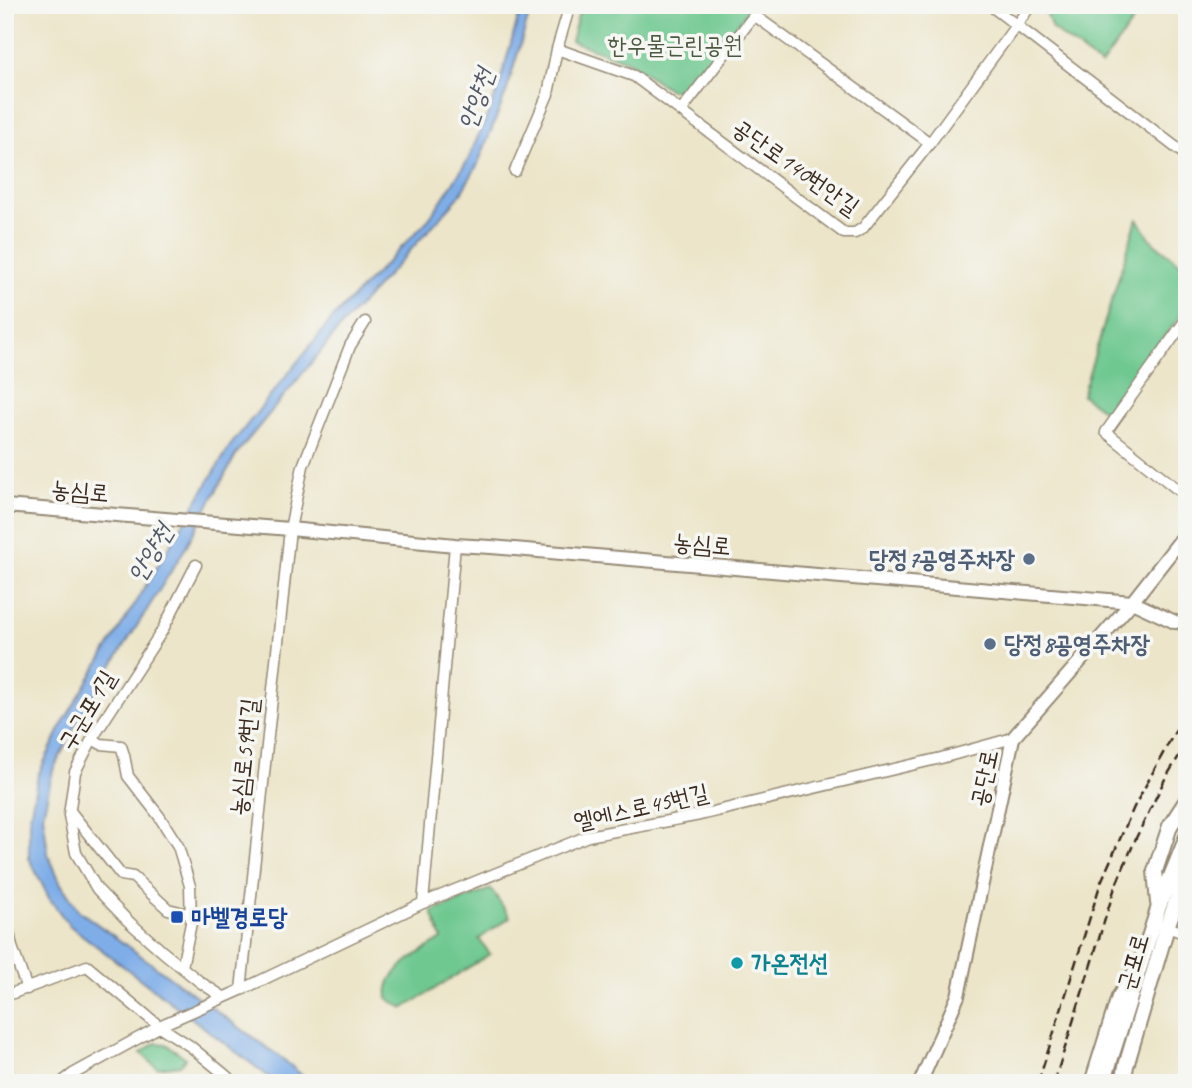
<svg xmlns="http://www.w3.org/2000/svg" width="1192" height="1088" font-family="Caveat,'Poor Story',sans-serif">
<style>
.green{fill:#6ec890;stroke:#547957;stroke-width:2}
.water{fill:#7eade8;stroke:#5c6c83;stroke-width:2}
.lines{fill:none;stroke-linecap:round;stroke-linejoin:round}
.tertiary-tunnel{stroke:#c9c0a7;stroke-width:12;stroke-dasharray:12 6;stroke-linecap:butt}
.minor-casing{stroke:#948874;stroke-width:13}
.tertiary-casing{stroke:#948874;stroke-width:16}
.primary-casing{stroke:#948874;stroke-width:18}
.minor{stroke:#fff;stroke-width:10}
.tertiary{stroke:#fff;stroke-width:12}
.primary{stroke:#fff;stroke-width:14}
.rail{stroke:#3b2a1e;stroke-width:2.5;stroke-dasharray:10 5;stroke-linecap:butt}
.service-dot{fill:#5c6f8a;stroke:#f6f6f2;stroke-width:2.5}
.transit-dot{fill:#1a4fb4;stroke:#f6f6f2;stroke-width:2.5}
.culture-dot{fill:#0f9aa8;stroke:#f6f6f2;stroke-width:2.5}
.labels{text-anchor:middle;dominant-baseline:central;stroke-width:7;stroke-linejoin:round;paint-order:stroke}
.park-label{font-size:24px;fill:#4a5940;stroke:#f6f6f2}
.street-label{font-size:24px;fill:#3b2a1e;stroke:#f6f6f2}
.service-label{font-size:24px;font-weight:bold;fill:#4e5e75;stroke:#f6f6f2;text-anchor:end}
.transit-label{font-size:24px;font-weight:bold;fill:#164399;stroke:#f6f6f2;text-anchor:start}
.culture-label{font-size:24px;font-weight:bold;fill:#0d838f;stroke:#f6f6f2;text-anchor:start}
.water-label{font-size:26px;font-style:italic;fill:#525865;stroke:#f6f6f2}
</style>
<rect width="100%" height="100%" fill="#f6f6f2"/>
<filter id="ink" filterUnits="userSpaceOnUse"><feTurbulence type="fractalNoise" baseFrequency=".0143" numOctaves="2"/><feDisplacementMap in="SourceGraphic" scale="14" xChannelSelector="R" yChannelSelector="G"/><feConvolveMatrix kernelMatrix="1 2 1 2 8 2 1 2 1" color-interpolation-filters="sRGB"/></filter>
<filter id="wash" filterUnits="userSpaceOnUse"><feTurbulence type="fractalNoise" baseFrequency=".00686" numOctaves="4" result="noise"/><feDisplacementMap in="SourceGraphic" scale="28" xChannelSelector="R" yChannelSelector="G"/><feGaussianBlur stdDeviation="1.57" result="paint"/><feColorMatrix in="noise" values="0 0 0 0 0 0 0 0 0 0 0 0 0 0 0 0 0 1.4 0 .05"/><feComposite in="paint" operator="in"/></filter>
<g filter="url(#wash)">
<rect width="100%" height="100%" fill="#ece5c9"/>
<!-- green -->
<path class="green" d="M581 5H751L692 88 670 90 629 62 571 41Z
M1051 5H1145L1101 65 1052 29 1046 12Z
M1137 219 1153 242 1187 269V307L1107 413 1082 395Z
M491 889 510 917 479 939 490 954 404 1008 388 999C388 995 387 991 388 988 391 967 425 950 442 939L432 912Z
M155 1043 166 1044 186 1058 180 1065 157 1068 141 1053Z"/>
<!-- water -->
<path class="water" d="M522 5H532L506 93 477 166 458 198 344 323 237 453 183 552 77 722 53 770 43 815 48 854 61 884 78 910 284 1060 311 1083H277L69 925 49 898 29 858V821L38 775 64 721 230 446 331 320 429 219 468 160 497 92Z"/>
</g>
<g filter="url(#ink)">
<g class="lines">
<!-- tertiary-tunnel -->
<path class="tertiary-tunnel" d="M1175 622 1187 630"/>
<!-- minor casing -->
<g class="minor-casing">
<path id="minor" d="M990 5 1187 156
M754 15 930 143
M557 49 634 76 844 233H855L863 228 930 143 1031 5
M681 111 762 5
M515 171 548 94 557 49 570 5
M1187 318 1106 432 1187 497
M196 565 162 631 92 739 75 772 69 815 76 853 97 889 127 920 163 952 200 982 223 997
M92 739 101 744 121 746 124 755 128 776 159 816 178 846 190 886 191 923 182 967
M70 811 121 875 133 877 168 909 192 915
M423 903 455 545
M5 913 12 947 27 989
M1167 927 1187 934
M241 990 290 529 303 466 350 346 365 322
M5 996 87 966 159 1026 190 1046 235 1083
M61 1083 73 1074 166 1023 241 990 423 903 588 836 700 815 941 758 1013 738"/>
</g>
<!-- tertiary casing -->
<g class="tertiary-casing">
<path id="tertiary" d="M5 506 290 529 455 545 491 547 1132 602 1175 622
M920 1083 958 996 1013 738 1132 602 1187 532
M1091 1083 1118 997 1136 970"/>
</g>
<!-- primary casing -->
<g class="primary-casing">
<path id="primary" d="M1158 903 1155 871 1170 826 1187 800
M1103 1083 1159 906 1187 837
M1123 1083 1126 1066 1167 927 1187 872"/>
</g>
<!-- minor -->
<use href="#minor" class="minor"/>
<!-- tertiary -->
<use href="#tertiary" class="tertiary"/>
<!-- primary -->
<use href="#primary" class="primary"/>
<!-- rail -->
<path class="rail" d="M1038 1083 1101 882 1134 807 1173 735 1187 714
M1054 1083 1115 887 1136 838 1165 779 1187 743"/>
</g>
</g>
<!-- markers -->
<g class="service-dot">
<circle cx="1029" cy="559" r="7"/>
<circle cx="990" cy="644" r="7"/>
</g>
<rect class="transit-dot" x="170" y="910" width="14" height="14" rx="3.5"/>
<circle class="culture-dot" cx="737" cy="963" r="7"/>
<g class="labels">
<!-- park labels -->
<g class="park-label">
<text x="675" y="45">한우물근린공원</text>
</g>
<!-- street labels -->
<g class="street-label">
<text transform="translate(796 167) rotate(35)">공단로140번안길</text>
<text transform="translate(80 491) rotate(5)">농심로</text>
<text transform="translate(702 544) rotate(5)">농심로</text>
<text transform="translate(87 710) rotate(-59)">구군포1길</text>
<text transform="translate(244 757) rotate(-84)">농심로59번길</text>
<text transform="translate(984 778) rotate(-78)">공단로</text>
<text transform="translate(641 807) rotate(-13)">엘에스로45번길</text>
<text transform="translate(1133 962) rotate(-74)">군포로</text>
</g>
<!-- service labels -->
<g class="service-label">
<text x="1015" y="559">당정7공영주차장</text>
<text x="1004" y="644" text-anchor="start">당정8공영주차장</text>
</g>
<!-- transit labels -->
<g class="transit-label">
<text x="191" y="917">마벨경로당</text>
</g>
<!-- culture labels -->
<g class="culture-label">
<text x="751" y="963">가온전선</text>
</g>
<!-- water labels -->
<g class="water-label">
<text transform="translate(476 99) rotate(-71)">안양천</text>
<text transform="translate(150 553) rotate(-59)">안양천</text>
</g>
</g>
<!-- margin -->
<rect width="1192" height="1088" fill="none" stroke="#f6f6f2" stroke-width="28"/>
</svg>
